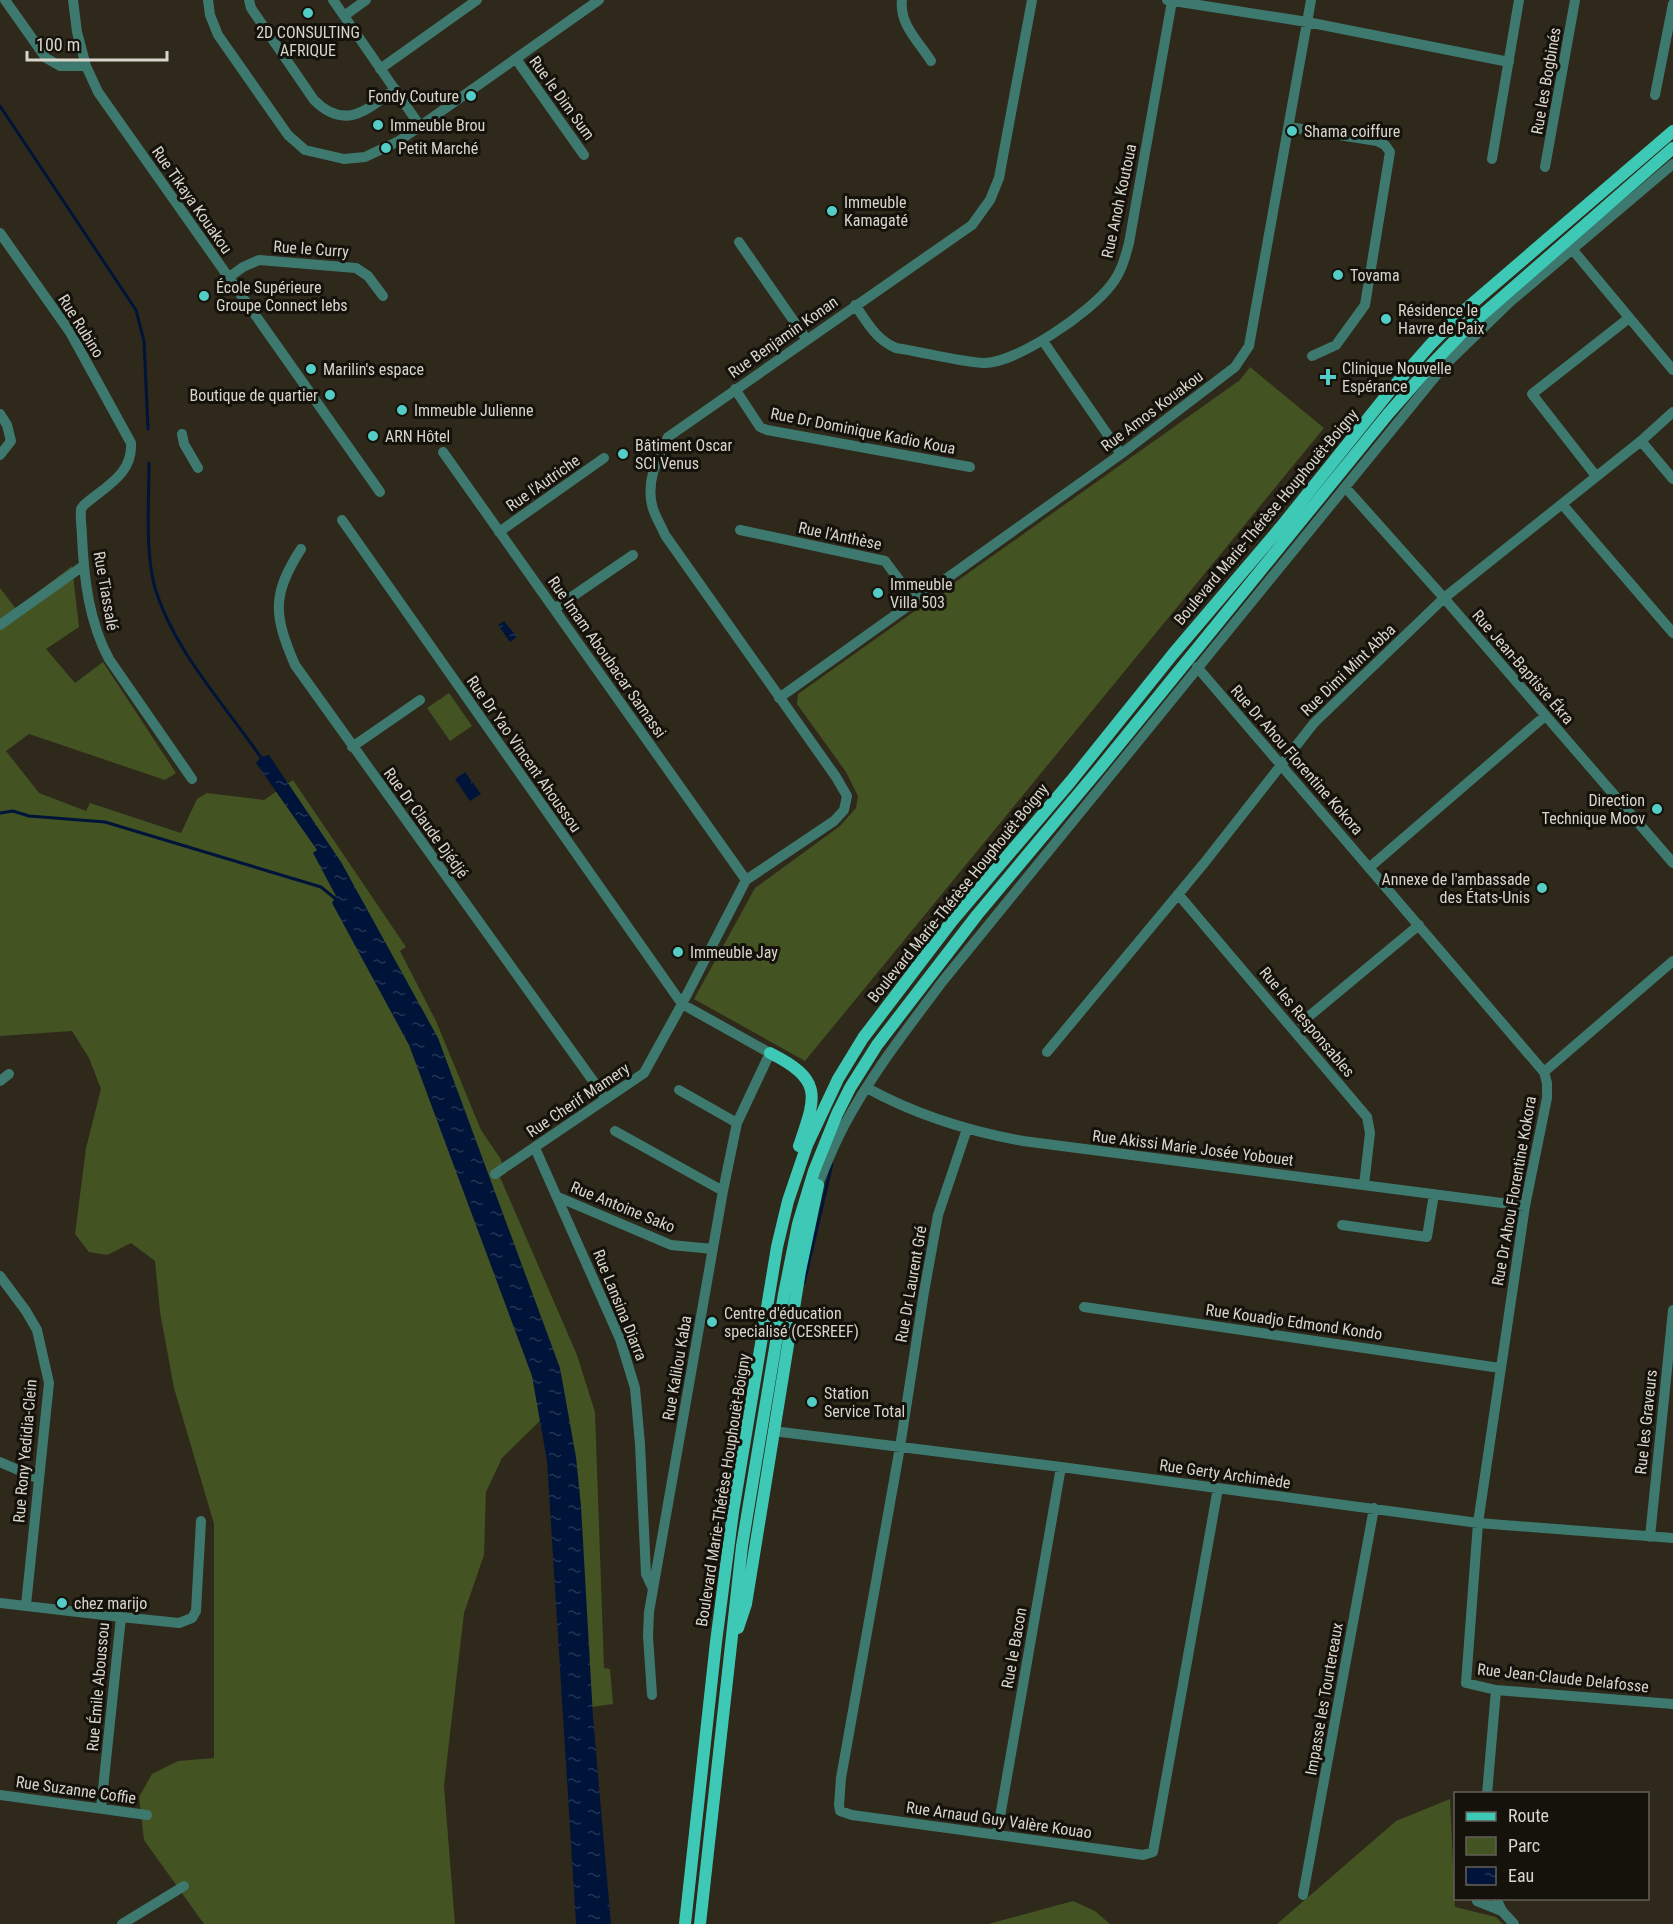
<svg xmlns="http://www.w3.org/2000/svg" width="1673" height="1924" font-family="'Roboto Condensed',sans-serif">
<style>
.green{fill:#435322}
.water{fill:url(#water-ripples)}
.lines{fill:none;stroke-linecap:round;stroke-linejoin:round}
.stream{stroke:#001439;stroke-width:3}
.minor{stroke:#3e796f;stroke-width:10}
.major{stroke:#3ec8b6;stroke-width:12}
.poi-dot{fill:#54cdc7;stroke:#14120b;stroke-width:2}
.labels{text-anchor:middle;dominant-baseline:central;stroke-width:6;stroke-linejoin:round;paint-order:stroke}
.poi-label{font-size:16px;fill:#d8d5cc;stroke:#14120b;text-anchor:start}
.street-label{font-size:16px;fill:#d8d5cc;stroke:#14120b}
</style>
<defs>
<pattern id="water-ripples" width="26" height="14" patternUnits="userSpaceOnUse" patternTransform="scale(1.5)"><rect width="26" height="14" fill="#001439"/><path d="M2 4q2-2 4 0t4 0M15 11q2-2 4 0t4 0" fill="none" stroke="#243554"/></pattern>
</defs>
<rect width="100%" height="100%" fill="#2e291a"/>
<!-- green -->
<path class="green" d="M1250 367 1324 428 805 1061 694 999 755 888 840 826 856 808 858 796 846 772 797 704 798 694 1240 380Z
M72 566 79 627 46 649 75 683 103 662 176 773 165 780 29 734 6 751 39 793 86 811 90 803 181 833 197 799 207 793 264 800 293 780 406 947 400 951 436 1021 481 1130 500 1158 506 1173 500 1177 577 1355 595 1412 604 1668 610 1669 613 1704 577 1709 554 1407 502 1458 486 1492 484 1555 464 1613 444 1786 455 1924H204L144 1840 139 1797 152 1774 178 1761 214 1758V1524L174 1388 160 1312 155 1261 131 1243 107 1255 89 1252 75 1234 86 1148 101 1089 89 1058 72 1031 0 1036V588L16 609Z
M449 693 472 726 450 741 427 708Z
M1450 1799 1455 1907 1496 1917 1503 1924H1277L1396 1821Z
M1073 1901 1095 1911 1110 1924H988Z"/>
<!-- water -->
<path class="water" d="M504 621 517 637 510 642 498 625Z
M269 755 341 862 438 1038 560 1368 576 1457 581 1506 593 1717 611 1924H576L547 1461 532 1376 409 1045 332 903 336 896 313 853 317 850 256 763 261 757Z
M465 772 481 794 470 801 455 779Z"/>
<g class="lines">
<!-- stream -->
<path class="stream" d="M0 106 136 310 144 341 148 429
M149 463C149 500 145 553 155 588 174 651 225 705 262 759
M0 813 13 811 29 816 105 822 321 887 337 900
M804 1283 832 1164"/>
<!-- minor -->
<path class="minor" d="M5 0 46 58 60 66H86
M73 0 77 32 86 66 98 92 380 492
M208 0 210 15 218 35 288 135 305 150 344 159 365 157 399 141 599 0
M249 0 251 8 314 100C345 131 367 110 395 89
M333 0 420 126
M902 0C899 24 919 42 931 61
M1167 0 1307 22 1509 62
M344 16 366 0
M516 59 584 155
M380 69 477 0
M1655 95 1673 4
M1289 127 1377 141 1385 145 1390 152 1365 305 1336 345 1312 356
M1492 159 1519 0
M1545 167 1575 0
M0 233 70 332 131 443C133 474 106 486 84 505L81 509C80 519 82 528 82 537 84 579 89 622 109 659L192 779
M739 242 807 340
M1572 249 1673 370
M228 278 243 267 259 260 356 268 368 276 383 296
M855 305C867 322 876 340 896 348 923 352 956 361 983 363 1016 364 1092 311 1111 285 1121 273 1125 258 1129 243L1172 1
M1043 341 1121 454
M735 389 760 427 767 430 970 467
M0 414 7 425 11 441 0 455
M182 434 184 444 198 468
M1641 441 1673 479
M443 452 746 880
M1596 476 1532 394 1629 318
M1345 487 1444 598 1673 863
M1562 504 1673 633
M342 520 682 1004 770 1053 737 1123 723 1191 649 1612 648 1636 652 1695
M740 530 885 561 914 600
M499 532 604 458
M301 549C271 595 274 616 295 665L606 1099
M554 609 633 555
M0 625 83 566
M1197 667 1544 1072 1547 1083V1098L1525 1206 1478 1523 1466 1683 1496 1690 1673 1704
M779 698 1121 454 1235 367 1249 346 1311 0
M352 747 420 700
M1370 867 1545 716
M1178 894 1367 1117 1370 1133 1364 1185
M1302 1022 1419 925
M1047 1052 1205 862 1314 723 1444 598 1641 441 1673 412
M1544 1072 1673 961
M0 1081 9 1074
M867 1088C916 1115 967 1131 1023 1141L1525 1206
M679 1090 737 1123
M967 1129 938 1215 924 1292 900 1447 841 1778 839 1805 840 1811 852 1815 1143 1855 1153 1852 1218 1488
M615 1131 723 1191
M535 1148 620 1339 635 1388 640 1444 646 1574 653 1589
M495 1174 644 1073 682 1004 746 880 834 821 844 810 847 796 836 777 665 535C661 525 654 515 652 505 646 480 658 458 668 437L972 225 990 200 999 178 1032 0
M815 1192C824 1169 833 1146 845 1124 872 1073 908 1028 942 982L1443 367 1510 302 1673 164
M558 1197 671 1245 713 1249
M1342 1225 1427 1237 1434 1194
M0 1276 26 1311 37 1330 49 1383 26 1605
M1084 1307 1500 1368
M773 1431 1061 1467 1478 1523 1673 1538
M0 1462 39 1479
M1650 1537 1673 1310
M0 1603 121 1617 101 1808
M121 1617 179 1623 192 1618 196 1611 201 1521
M1487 1794 1496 1690
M0 1795 147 1815
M997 1834 1061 1467
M1303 1895 1374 1508
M1496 1898 1502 1911 1514 1924
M1477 1901 1502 1911
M122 1924 184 1886"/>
<!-- major -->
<path class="major" d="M770 1053C824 1080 816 1096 799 1146
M738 1628 746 1604 800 1271 818 1185
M685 1924 716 1642 733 1512 777 1247 788 1201 807 1145 838 1079 863 1038 952 921 1071 781 1173 654 1280 528 1394 386 1431 344 1467 308 1673 131
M700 1924 742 1546 784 1294 798 1224 814 1171 837 1114 850 1088 877 1045 977 915 1100 768 1388 414 1432 364 1466 329 1673 148"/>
</g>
<!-- markers -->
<g class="poi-dot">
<circle cx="308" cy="13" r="6"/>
<circle cx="471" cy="96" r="6"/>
<circle cx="378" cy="125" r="6"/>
<circle cx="1292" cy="131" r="6"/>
<circle cx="386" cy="148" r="6"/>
<circle cx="832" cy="211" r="6"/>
<circle cx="1338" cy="275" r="6"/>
<circle cx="204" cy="296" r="6"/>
<circle cx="1386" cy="319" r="6"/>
<circle cx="311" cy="369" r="6"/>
<path d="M1325 368h6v6h6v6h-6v6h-6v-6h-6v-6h6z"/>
<circle cx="330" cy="395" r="6"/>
<circle cx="402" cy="410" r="6"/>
<circle cx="373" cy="436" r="6"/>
<circle cx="623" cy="454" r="6"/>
<circle cx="878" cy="593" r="6"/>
<circle cx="1657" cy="809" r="6"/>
<circle cx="1542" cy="888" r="6"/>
<circle cx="678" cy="952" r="6"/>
<circle cx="712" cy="1322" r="6"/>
<circle cx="812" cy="1402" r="6"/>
<circle cx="62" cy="1603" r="6"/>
</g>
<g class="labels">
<!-- poi labels -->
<g class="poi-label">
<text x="308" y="32" text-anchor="middle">2D CONSULTING<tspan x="308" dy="18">AFRIQUE</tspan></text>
<text x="459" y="96" text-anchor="end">Fondy Couture</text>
<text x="390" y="125">Immeuble Brou</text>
<text x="1304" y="131">Shama coiffure</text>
<text x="398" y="148">Petit Marché</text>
<text x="844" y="202">Immeuble<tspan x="844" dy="18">Kamagaté</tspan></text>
<text x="1350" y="275">Tovama</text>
<text x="216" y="287">École Supérieure<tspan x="216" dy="18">Groupe Connect Iebs</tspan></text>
<text x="1398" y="310">Résidence le<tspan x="1398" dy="18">Havre de Paix</tspan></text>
<text x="1342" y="368">Clinique Nouvelle<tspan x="1342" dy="18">Espérance</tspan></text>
<text x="323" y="369">Marilin's espace</text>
<text x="318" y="395" text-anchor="end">Boutique de quartier</text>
<text x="414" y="410">Immeuble Julienne</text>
<text x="385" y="436">ARN Hôtel</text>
<text x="635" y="445">Bâtiment Oscar<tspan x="635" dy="18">SCI Venus</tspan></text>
<text x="890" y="584">Immeuble<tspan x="890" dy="18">Villa 503</tspan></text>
<text x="1645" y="800" text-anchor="end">Direction<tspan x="1645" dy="18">Technique Moov</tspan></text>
<text x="1530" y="879" text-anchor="end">Annexe de l'ambassade<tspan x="1530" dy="18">des États-Unis</tspan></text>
<text x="690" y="952">Immeuble Jay</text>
<text x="724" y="1313">Centre d'éducation<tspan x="724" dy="18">specialisé (CESREEF)</tspan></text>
<text x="824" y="1393">Station<tspan x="824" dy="18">Service Total</tspan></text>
<text x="74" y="1603">chez marijo</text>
</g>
<!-- street labels -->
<g class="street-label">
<text transform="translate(1546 81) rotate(-80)">Rue les Bogbinés</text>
<text transform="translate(562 98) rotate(54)">Rue le Dim Sum</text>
<text transform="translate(192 200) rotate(55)">Rue Tikaya Kouakou</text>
<text transform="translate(1119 201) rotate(-78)">Rue Anoh Koutoua</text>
<text transform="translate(311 249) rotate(4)">Rue le Curry</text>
<text transform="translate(81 326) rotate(58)">Rue Rubino</text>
<text transform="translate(783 337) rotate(-35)">Rue Benjamin Konan</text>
<text transform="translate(1152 411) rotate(-37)">Rue Amos Kouakou</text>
<text transform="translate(863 431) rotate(11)">Rue Dr Dominique Kadio Koua</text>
<text transform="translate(543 483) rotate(-35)">Rue l'Autriche</text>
<text transform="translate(1266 517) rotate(-50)">Boulevard Marie-Thérèse Houphouët-Boigny</text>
<text transform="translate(840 536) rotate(12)">Rue l'Anthèse</text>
<text transform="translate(106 591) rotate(80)">Rue Tiassalé</text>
<text transform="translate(607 657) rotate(55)">Rue Imam Aboubacar Samassi</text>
<text transform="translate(1523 667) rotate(49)">Rue Jean-Baptiste Ékra</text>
<text transform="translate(1348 670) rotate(-44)">Rue Dimi Mint Abba</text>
<text transform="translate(524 754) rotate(55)">Rue Dr Yao Vincent Ahoussou</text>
<text transform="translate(1297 760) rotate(49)">Rue Dr Ahou Florentine Kokora</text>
<text transform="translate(426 823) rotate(54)">Rue Dr Claude Djédjé</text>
<text transform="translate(958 893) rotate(-51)">Boulevard Marie-Thérèse Houphouët-Boigny</text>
<text transform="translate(1307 1022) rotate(50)">Rue les Responsables</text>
<text transform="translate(578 1100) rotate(-34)">Rue Cherif Mamery</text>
<text transform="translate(1193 1148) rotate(7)">Rue Akissi Marie Josée Yobouet</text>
<text transform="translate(1514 1191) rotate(-80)">Rue Dr Ahou Florentine Kokora</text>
<text transform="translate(623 1207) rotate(22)">Rue Antoine Sako</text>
<text transform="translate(911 1284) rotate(-80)">Rue Dr Laurent Gré</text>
<text transform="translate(620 1305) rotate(68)">Rue Lansina Diarra</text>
<text transform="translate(1294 1322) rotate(8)">Rue Kouadjo Edmond Kondo</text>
<text transform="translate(677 1368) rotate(-80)">Rue Kalilou Kaba</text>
<text transform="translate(1646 1422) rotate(-84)">Rue les Graveurs</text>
<text transform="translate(25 1451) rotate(-85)">Rue Rony Yedidia-Clein</text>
<text transform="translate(1225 1474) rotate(8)">Rue Gerty Archimède</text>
<text transform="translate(723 1490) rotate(-81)">Boulevard Marie-Thérèse Houphouët-Boigny</text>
<text transform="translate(1014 1648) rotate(-80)">Rue le Bacon</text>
<text transform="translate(1563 1678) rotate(6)">Rue Jean-Claude Delafosse</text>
<text transform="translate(98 1687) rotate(-85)">Rue Émile Aboussou</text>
<text transform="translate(1324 1699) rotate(-80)">Impasse les Tourtereaux</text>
<text transform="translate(76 1790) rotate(8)">Rue Suzanne Coffie</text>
<text transform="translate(999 1820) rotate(8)">Rue Arnaud Guy Valère Kouao</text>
</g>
</g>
<!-- legend -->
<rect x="1454" y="1792" width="195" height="108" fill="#14120b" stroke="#626058" stroke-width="1.5"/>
<rect x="1466" y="1812" width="30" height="9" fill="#3ec8b6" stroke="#626058" stroke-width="1.5"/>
<text x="1508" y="1822" font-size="18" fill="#d8d5cc">Route</text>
<rect x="1466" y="1837" width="30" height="18" fill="#435322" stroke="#626058" stroke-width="1.5"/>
<text x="1508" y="1852" font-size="18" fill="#d8d5cc">Parc</text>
<rect x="1466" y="1867" width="30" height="18" fill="url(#water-ripples)" stroke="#626058" stroke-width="1.5"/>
<text x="1508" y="1882" font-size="18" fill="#d8d5cc">Eau</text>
<!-- scale -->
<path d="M27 51v9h140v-9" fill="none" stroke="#d8d5cc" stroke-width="3"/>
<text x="36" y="51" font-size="18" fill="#d8d5cc" stroke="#14120b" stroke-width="4.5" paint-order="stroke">100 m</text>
</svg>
